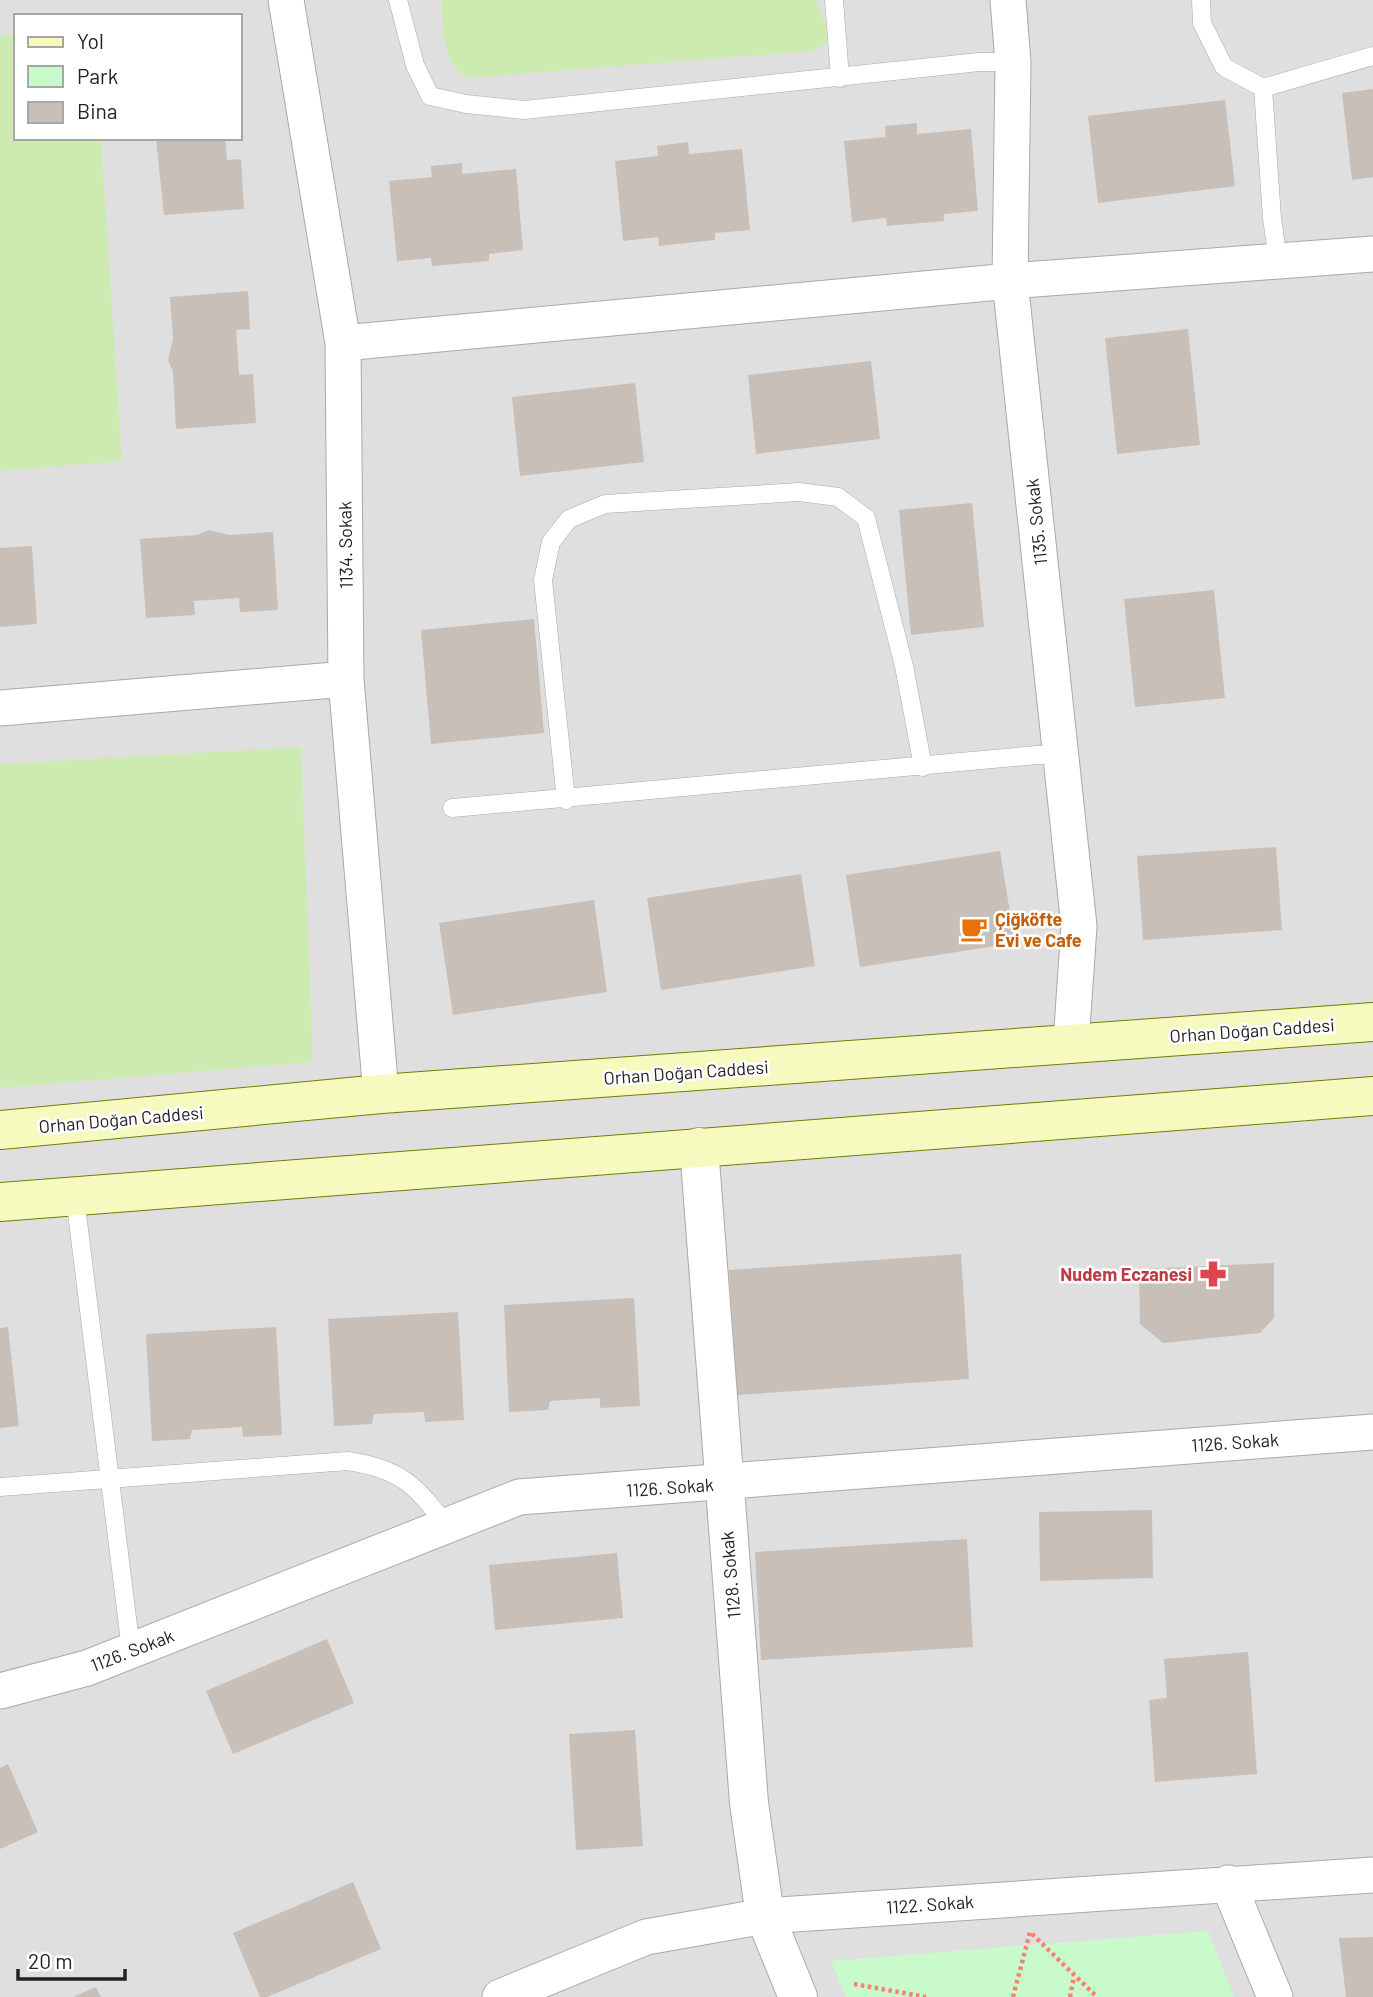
<svg xmlns="http://www.w3.org/2000/svg" width="1373" height="1997" font-family="Barlow,sans-serif">
<style>
.residential{fill:#e0dfdf;fill-rule:evenodd}
.grass{fill:#cdebb0}
.park{fill:#c8facc}
.building{fill:#c7bfb8}
.lines{fill:none;stroke-linecap:round;stroke-linejoin:round}
.service-casing{stroke:#a9a9a9;stroke-width:19}
.minor-casing{stroke:#a9a9a9;stroke-width:37}
.tertiary-casing{stroke:#a9a9a9;stroke-width:40}
.secondary-casing{stroke:#707d05;stroke-width:40}
.path{stroke:#fa8072;stroke-width:4.5;stroke-dasharray:3.5 3.5;stroke-linecap:butt}
.service{stroke:#fff;stroke-width:18}
.minor{stroke:#fff;stroke-width:35}
.tertiary{stroke:#fff;stroke-width:38}
.secondary{stroke:#f7fabf;stroke-width:38}
.labels{text-anchor:middle;dominant-baseline:central;stroke-width:5;stroke-linejoin:round;paint-order:stroke}
.street-label{font-size:18px;fill:#222;stroke:#fff}
.food-label{font-size:18px;font-weight:bold;fill:#c56008;stroke:#fff;text-anchor:start}
.health-label{font-size:18px;font-weight:bold;fill:#be3a42;stroke:#fff;text-anchor:end}
</style>
<rect width="100%" height="100%" fill="#f2efe9"/>
<!-- residential -->
<path class="residential" d="M0 0H1373V1997H0ZM16 16H240V138H16Z"/>
<!-- grass -->
<path class="grass" d="M441 0H816L830 35 826 44 812 51 467 78C441 63 444 27 441 0Z
M16 34V138H101L122 461 0 471V36Z
M301 747 313 1062 0 1088V764Z"/>
<!-- park -->
<path class="park" d="M1208 1931 1234 1997H846L831 1961Z"/>
<!-- building -->
<path class="building" d="M1373 89V177L1352 180 1342 93Z
M1225 100 1235 186 1098 203 1088 116Z
M917 123V134L971 129 978 211 944 214V221L887 226 886 218 852 222 844 141 886 137 885 126Z
M156 138H225L227 160 241 159 244 209 164 215Z
M688 142 689 154 742 149 750 230 715 233V240L659 246 658 237 623 241 615 161 658 156 657 146Z
M462 163V174L516 169 523 250 489 254V261L432 266 431 258 397 261 389 181 432 177 431 166Z
M248 291 250 329 236 330 239 375 253 374 256 423 176 429 173 372 168 360 173 339 170 297Z
M1188 329 1200 445 1117 454 1105 338Z
M871 361 880 439 756 454 748 375Z
M635 383 644 462 520 476 512 397Z
M972 503 984 627 911 635 899 510Z
M209 530 230 535 273 532 278 610 240 612 239 598 194 601 195 615 146 618 140 539 197 535Z
M32 546 37 624 0 627V548Z
M1214 590 1225 698 1135 707 1124 599Z
M534 619 544 733 431 744 421 630Z
M1276 847 1282 930 1143 940 1137 856Z
M1000 851 1015 943 860 967 846 875Z
M801 874 815 966 661 990 647 898Z
M594 900 607 992 453 1015 439 923Z
M961 1254 969 1379 737 1395 729 1270Z
M1274 1263V1318L1260 1333 1163 1343 1140 1324 1139 1269Z
M634 1298 640 1406 600 1408V1398L550 1401 548 1410 509 1412 504 1305Z
M458 1312 464 1420 425 1422 424 1412 374 1414 372 1424 334 1426 328 1319Z
M8 1327 19 1426 0 1428V1328Z
M276 1327 282 1435 243 1437 242 1427 192 1430 190 1439 152 1441 146 1334Z
M1152 1510 1153 1578 1040 1581 1039 1512Z
M967 1539 973 1647 761 1660 755 1552Z
M617 1553 623 1618 495 1630 489 1565Z
M327 1639 354 1703 233 1754 206 1691Z
M1248 1652 1257 1774 1155 1782 1149 1700 1167 1698 1164 1659Z
M635 1730 643 1846 576 1850 569 1734Z
M8 1764 38 1832 0 1849V1768Z
M353 1882 381 1949 267 1997H260L233 1933Z
M1373 1937V1997H1346L1339 1938Z
M96 1987 101 1997H73Z"/>
<g class="lines">
<!-- service casing -->
<g class="service-casing">
<path id="service" d="M398 0 415 65 430 96 466 104 524 110 979 62H1013
M834 0 840 78
M1201 0 1202 23 1224 67 1263 88 1373 56
M1263 88 1272 218 1278 261
M566 800 543 580 551 542 569 519 605 504 799 492 838 497 866 518 904 666 923 767
M452 808 1037 755H1061
M75 1197 131 1650
M0 1487 348 1461C401 1469 415 1485 446 1525"/>
</g>
<!-- minor casing -->
<g class="minor-casing">
<path id="minor" d="M286 0 343 343 346 679 381 1094
M1008 0 1013 62 1010 281 1079 926 1071 1043
M343 343 1010 281 1373 254
M0 708 346 679
M0 1691 87 1668 519 1497 1373 1432
M1228 1883 1275 1997
M500 1997 646 1937 765 1916 1373 1875"/>
</g>
<!-- tertiary casing -->
<g class="tertiary-casing">
<path id="tertiary" d="M699 1147 749 1803 765 1916 798 1997"/>
</g>
<!-- secondary casing -->
<g class="secondary-casing">
<path id="secondary" d="M0 1130 381 1094 1373 1022
M0 1202 1373 1096"/>
</g>
<!-- path -->
<path class="path" d="M854 1984 926 1997
M1013 1997 1030 1932 1097 1997
M1070 1997 1074 1977"/>
<!-- service -->
<use href="#service" class="service"/>
<!-- minor -->
<use href="#minor" class="minor"/>
<!-- tertiary -->
<use href="#tertiary" class="tertiary"/>
<!-- secondary -->
<use href="#secondary" class="secondary"/>
</g>
<!-- icons -->
<defs>
<g id="cafe-bare" transform="scale(2.1)"><path d="M-5.5-4.5H6V0H3Q3 3.5 0 3.5H-2.5Q-5.5 3.5-5.5 0ZM3-3.2v2h1.7v-2ZM-6 4.5H4V6H-6Z" fill="#e8710a" stroke="#fff" stroke-width="2.5" paint-order="stroke"/></g>
<g id="pharmacy-bare" transform="scale(2.1)"><path d="M-2-6h4v4h4v4h-4v4h-4v-4h-4v-4h4Z" fill="#e0444e" stroke="#fff" stroke-width="2.5" paint-order="stroke"/></g>
</defs>
<g fill-rule="evenodd">
<use href="#cafe-bare" x="974" y="929"/>
<use href="#pharmacy-bare" x="1213" y="1274"/>
</g>
<g class="labels">
<!-- street labels -->
<g class="street-label">
<text transform="translate(1036 522) rotate(-96)">1135. Sokak</text>
<text transform="translate(345 545) rotate(-91)">1134. Sokak</text>
<text transform="translate(1252 1030) rotate(-4)">Orhan Doğan Caddesi</text>
<text transform="translate(686 1072) rotate(-4)">Orhan Doğan Caddesi</text>
<text transform="translate(121 1119) rotate(-5)">Orhan Doğan Caddesi</text>
<text transform="translate(1235 1442) rotate(-4)">1126. Sokak</text>
<text transform="translate(670 1487) rotate(-4)">1126. Sokak</text>
<text transform="translate(730 1575) rotate(-95)">1128. Sokak</text>
<text transform="translate(132 1650) rotate(-21)">1126. Sokak</text>
<text transform="translate(930 1904) rotate(-4)">1122. Sokak</text>
</g>
<!-- food labels -->
<g class="food-label">
<text x="995" y="919">Çiğköfte<tspan x="995" dy="21">Evi ve Cafe</tspan></text>
</g>
<!-- health labels -->
<g class="health-label">
<text x="1192" y="1274">Nudem Eczanesi</text>
</g>
</g>
<!-- legend -->
<rect x="14" y="14" width="228" height="126" fill="#ffffff" stroke="#a7a7a7" stroke-width="2"/>
<rect x="28" y="37" width="35" height="10" fill="#f7fabf" stroke="#a7a7a7" stroke-width="2"/>
<text x="77" y="49" font-size="21" fill="#222222">Yol</text>
<rect x="28" y="66" width="35" height="21" fill="#c8facc" stroke="#a7a7a7" stroke-width="2"/>
<text x="77" y="84" font-size="21" fill="#222222">Park</text>
<rect x="28" y="102" width="35" height="21" fill="#c7bfb8" stroke="#a7a7a7" stroke-width="2"/>
<text x="77" y="119" font-size="21" fill="#222222">Bina</text>
<!-- scale -->
<path d="M18 1969v10h107v-10" fill="none" stroke="#222222" stroke-width="3.5"/>
<text x="28" y="1969" font-size="21" fill="#222222" stroke="#ffffff" stroke-width="5" paint-order="stroke">20 m</text>
</svg>
